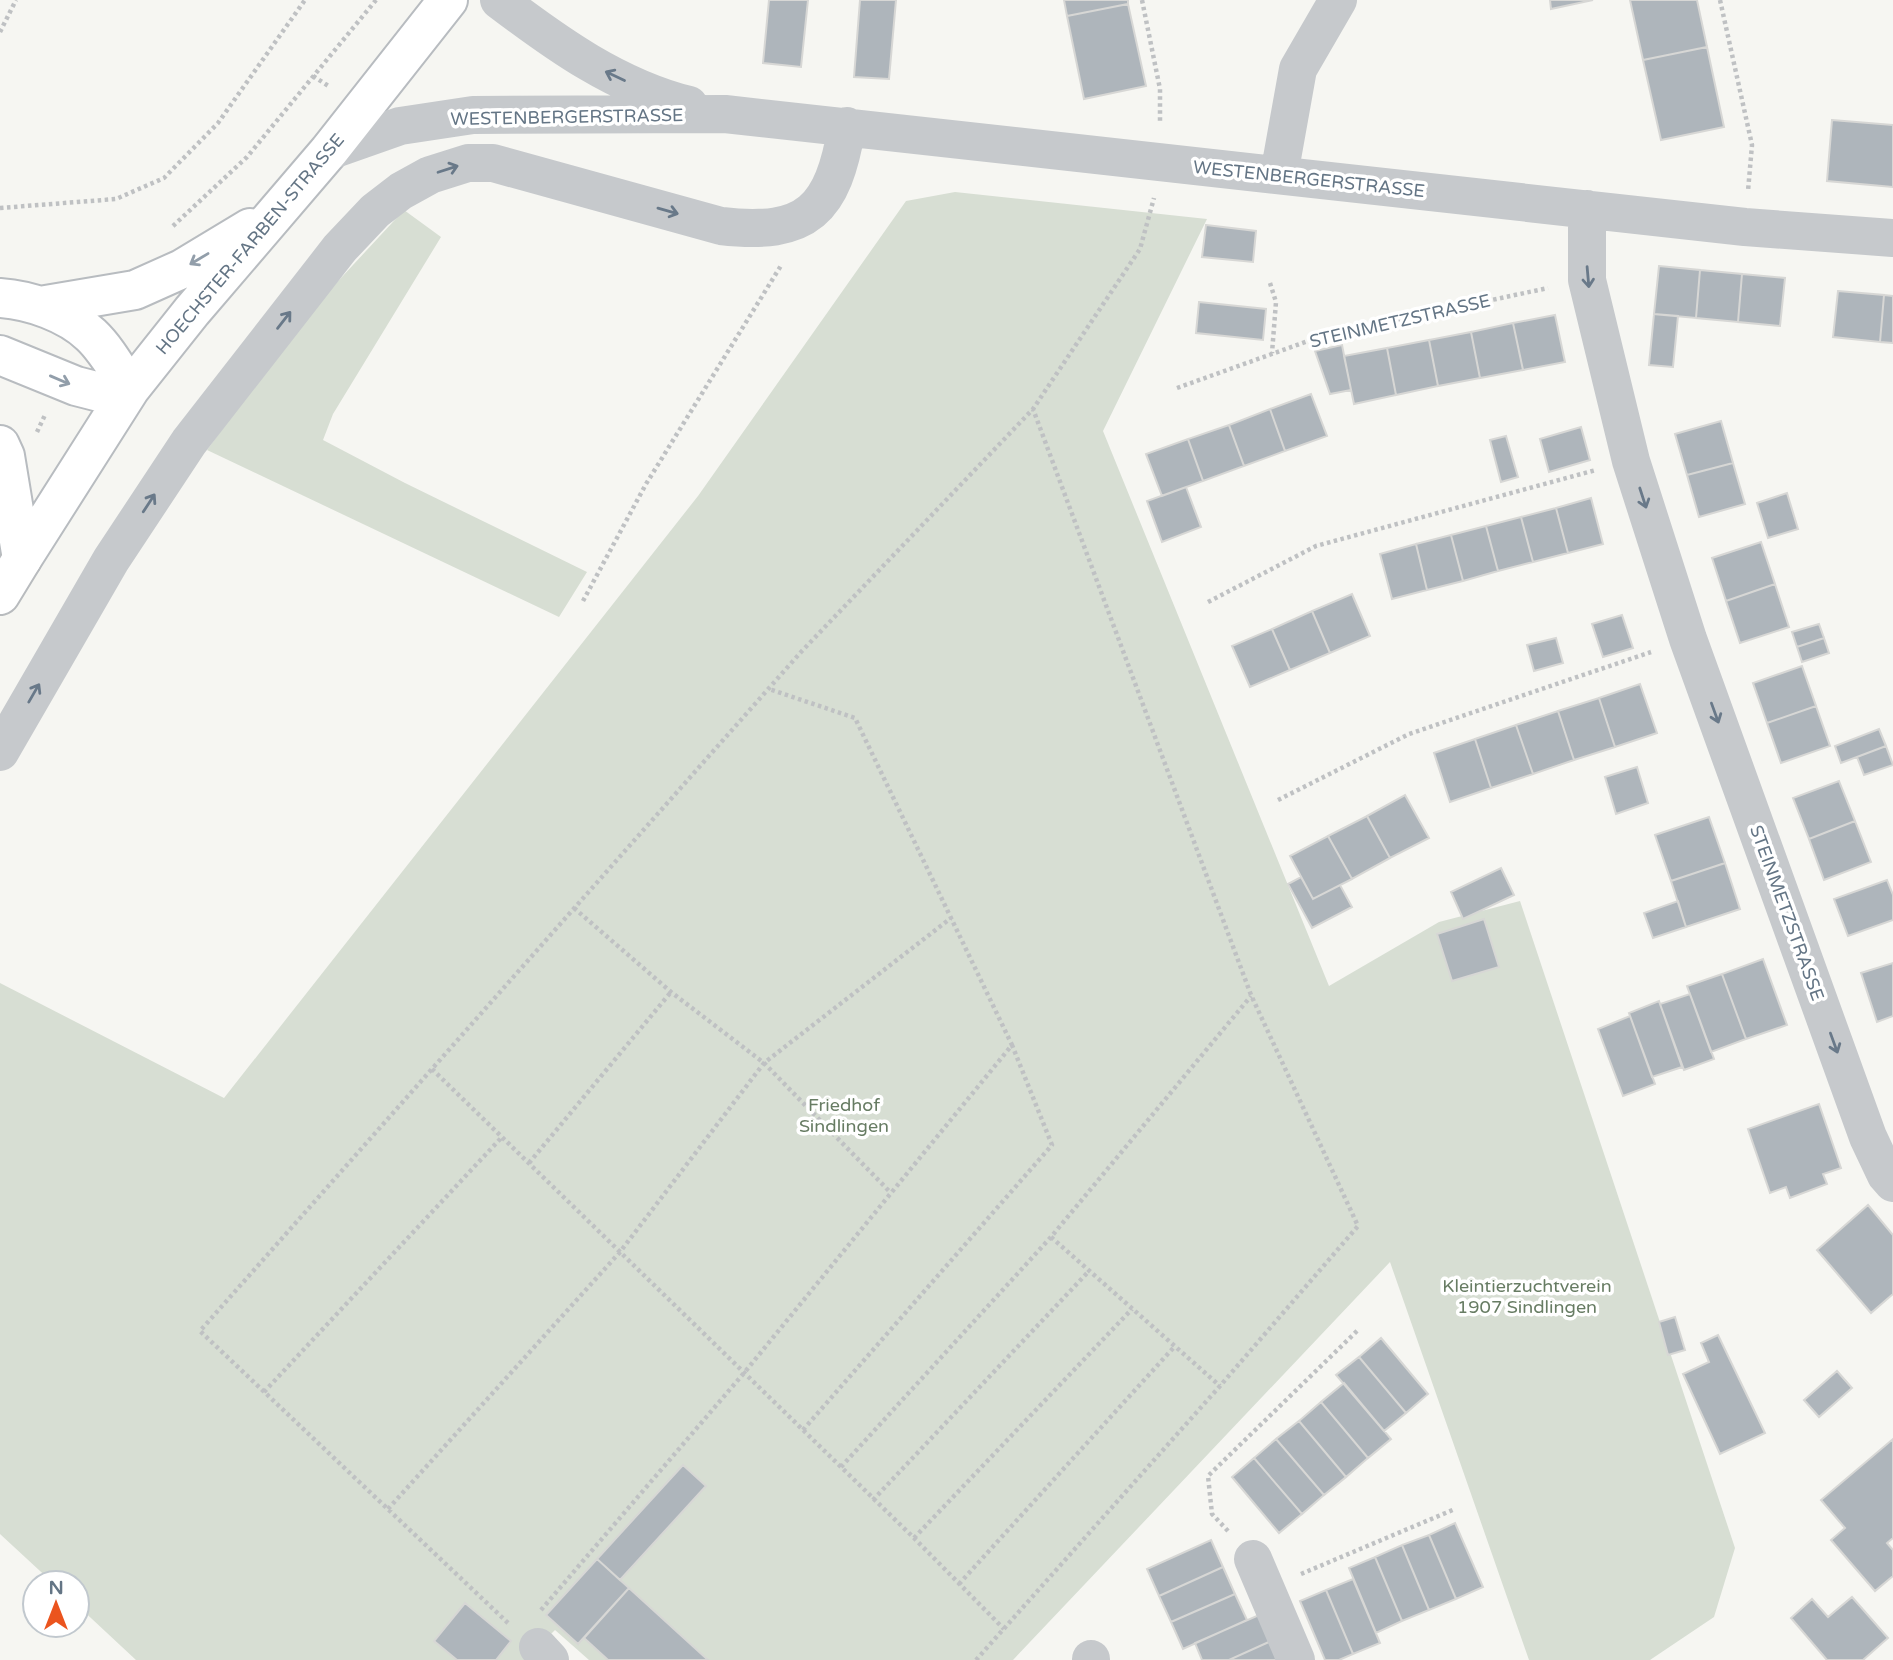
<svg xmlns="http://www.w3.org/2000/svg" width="1893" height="1660" font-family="'Varela Round',sans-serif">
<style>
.green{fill:#d7ded3}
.building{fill:#aeb5bb;stroke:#d7d7d5;stroke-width:2}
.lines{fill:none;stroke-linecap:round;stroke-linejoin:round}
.major-casing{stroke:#b8bcc0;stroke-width:42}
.highway-casing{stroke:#b8bbbe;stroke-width:42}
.path{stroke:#bfc1c3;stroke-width:4.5;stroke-dasharray:3.5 3.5;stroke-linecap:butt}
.minor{stroke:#c6c9cc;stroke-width:38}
.major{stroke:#fff;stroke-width:38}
.highway{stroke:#fff;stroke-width:38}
.oneway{stroke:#697989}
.oneway2{stroke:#929eaa}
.labels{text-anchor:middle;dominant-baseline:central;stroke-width:7;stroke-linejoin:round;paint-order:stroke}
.street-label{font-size:18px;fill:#647585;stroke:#fff}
.park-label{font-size:18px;fill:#677c63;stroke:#fff}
</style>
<rect width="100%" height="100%" fill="#f6f6f2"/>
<!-- green -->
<path class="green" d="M955 192 1207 219 1103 431 1329 986 1439 922 1520 901 1735 1548 1714 1617 1650 1660H1529L1390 1262 1013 1660H589L555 1630 525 1660H136L77 1605V1583H53L0 1534V983L224 1098 698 496 906 201Z
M404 210 441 237 333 414 323 440 405 483 587 572 559 617 207 450 302 320Z"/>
<!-- building -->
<path class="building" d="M769 0H808L801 67 763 63Z
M860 0H896L889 79 854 77Z
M1064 0H1128V4L1067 16Z
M1550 0H1593L1551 9Z
M1630 0H1697L1707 47 1643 60Z
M1128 4 1146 86 1084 99 1067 16Z
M1707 47 1724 127 1661 140 1643 60Z
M1832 120 1893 125V187L1827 181Z
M1206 225 1256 231 1253 262 1202 257Z
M1659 266 1700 270 1696 318 1654 314Z
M1700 270 1742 274 1738 322 1696 318Z
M1742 274 1785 278 1780 326 1738 322Z
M1838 291 1884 295 1880 342 1833 337Z
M1884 295 1893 296V343L1880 342Z
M1199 302 1266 309 1263 340 1196 333Z
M1654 314 1678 316 1673 367 1649 365Z
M1555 315 1565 362 1523 370 1513 323Z
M1513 323 1523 370 1480 378 1471 332Z
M1471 332 1480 378 1438 386 1429 340Z
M1429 340 1438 386 1396 395 1387 348Z
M1342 345 1351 390 1330 394 1315 351Z
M1387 348 1396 395 1354 404 1344 356Z
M1311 394 1327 436 1285 451 1270 409Z
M1270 409 1285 451 1244 466 1229 425Z
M1721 421 1733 463 1687 475 1675 434Z
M1229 425 1244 466 1203 481 1188 439Z
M1581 427 1590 460 1549 472 1540 439Z
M1506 436 1518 477 1501 482 1490 440Z
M1188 439 1203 481 1162 496 1146 454Z
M1733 463 1745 504 1699 517 1687 475Z
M1186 487 1201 527 1162 542 1147 501Z
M1787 493 1798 529 1768 538 1757 503Z
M1591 498 1603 544 1568 553 1556 508Z
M1556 508 1568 553 1533 562 1521 517Z
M1521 517 1533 562 1498 571 1486 526Z
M1486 526 1498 571 1463 581 1451 535Z
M1451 535 1463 581 1427 590 1416 544Z
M1761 542 1775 584 1726 601 1712 558Z
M1416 544 1427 590 1392 599 1380 554Z
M1775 584 1789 627 1740 643 1726 601Z
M1352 594 1370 636 1330 653 1312 611Z
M1312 611 1330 653 1290 670 1272 629Z
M1622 615 1633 648 1603 657 1592 624Z
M1819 624 1824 638 1797 647 1792 632Z
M1272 629 1290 670 1250 687 1232 646Z
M1556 638 1563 663 1534 671 1527 645Z
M1824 638 1829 653 1802 662 1797 647Z
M1802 666 1816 706 1767 723 1753 683Z
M1640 684 1657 733 1615 747 1599 698Z
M1599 698 1615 747 1574 760 1558 711Z
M1816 706 1830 746 1781 763 1767 723Z
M1558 711 1574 760 1533 774 1516 725Z
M1516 725 1533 774 1491 788 1475 739Z
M1879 729 1886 746 1841 763 1835 746Z
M1475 739 1491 788 1450 802 1434 753Z
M1886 746 1893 765 1864 775 1857 757Z
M1637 767 1648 803 1616 814 1605 777Z
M1839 781 1855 821 1809 839 1793 798Z
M1405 795 1429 838 1390 858 1367 816Z
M1367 816 1390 858 1352 879 1328 836Z
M1709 817 1725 863 1671 881 1655 835Z
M1855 821 1871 862 1824 880 1809 839Z
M1328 836 1352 879 1313 899 1290 856Z
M1725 863 1740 909 1686 927 1671 881Z
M1501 868 1514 895 1463 919 1451 892Z
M1301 877 1313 899 1340 885 1352 907 1312 928 1288 884Z
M1887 880 1893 895V920L1848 936 1834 899Z
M1678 901 1686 927 1653 938 1644 913Z
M1484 919 1499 967 1452 981 1437 934Z
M1763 959 1787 1025 1746 1039 1722 974Z
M1893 963V1016L1877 1022 1861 973Z
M1722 974 1746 1039 1711 1052 1687 986Z
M1690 994 1714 1059 1684 1070 1660 1004Z
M1659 1001 1682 1067 1652 1077 1629 1013Z
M1630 1016 1655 1084 1623 1096 1598 1029Z
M1819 1104 1841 1168 1823 1174 1827 1184 1790 1198 1786 1187 1770 1193 1748 1129Z
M1868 1205 1893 1235V1294L1871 1313 1817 1250Z
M1675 1317 1685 1350 1668 1355 1659 1322Z
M1718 1335 1765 1433 1720 1454 1683 1374 1709 1362 1701 1343Z
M1381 1338 1428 1394 1406 1413 1359 1357Z
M1359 1357 1406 1413 1384 1431 1336 1375Z
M1837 1371 1852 1388 1819 1417 1804 1400Z
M1344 1383 1391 1439 1368 1458 1321 1402Z
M1321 1402 1368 1458 1346 1477 1299 1421Z
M1299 1421 1346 1477 1324 1495 1276 1439Z
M1276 1439 1324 1495 1302 1514 1254 1458Z
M1893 1439V1538L1887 1543 1893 1550V1576L1875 1591 1831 1540 1845 1528 1821 1500Z
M1254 1458 1302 1514 1279 1533 1232 1477Z
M683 1465 706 1486 620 1580 597 1559Z
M1455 1523 1483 1587 1456 1599 1429 1535Z
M1429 1535 1456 1599 1429 1610 1402 1545Z
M1211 1540 1223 1567 1159 1596 1147 1569Z
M1402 1545 1429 1610 1402 1621 1375 1557Z
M1375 1557 1402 1621 1376 1633 1349 1568Z
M597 1559 629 1588 578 1644 546 1615Z
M1223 1567 1235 1594 1171 1622 1159 1596Z
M1353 1579 1380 1643 1353 1654 1326 1590Z
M629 1588 708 1660H608L584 1638Z
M1326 1590 1353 1654 1339 1660H1325L1300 1601Z
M1235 1594 1247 1620 1183 1649 1171 1622Z
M1852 1597 1888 1638 1863 1660H1827L1791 1618 1812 1599 1828 1617Z
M465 1603 511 1641 496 1660H457L434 1641Z
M1259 1615 1271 1641 1229 1660H1202L1195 1643Z
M1271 1641 1279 1660H1229Z"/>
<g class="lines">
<!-- major casing -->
<g class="major-casing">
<path id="major" d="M0 298C30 300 68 313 91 335 107 350 118 371 130 389
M40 306 135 290 182 269 250 228
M0 355 76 386 123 398
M0 445 5 456 22 559
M22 559 130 389 192 311 329 151 448 0"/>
</g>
<!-- highway casing -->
<g class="highway-casing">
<path id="highway" d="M0 595 22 559"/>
</g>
<!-- path -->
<path class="path" d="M1142 0 1160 89V123
M1720 0 1752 145 1748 191
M0 32 16 0
M313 76 330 87
M0 208 116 199 164 178 218 123 305 0
M173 226 247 157 376 0
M1270 283 1276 302 1272 353
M1177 388 1322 336 1548 288
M37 432 45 415
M583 601 646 484 782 264
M1208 602 1316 546 1596 470
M1278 800 1409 734 1651 652
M574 908 671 992 764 1063 891 1193
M432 1069 914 1538 1004 1629
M529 1163 671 992
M1051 1237 1220 1386
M264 1392 502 1137
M803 1430 1052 1145 1012 1045
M841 1467 1051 1237 1251 996
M873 1500 1089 1271
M388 1509 620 1252 764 1063 951 918
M1228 1531 1212 1514 1208 1476 1359 1329
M914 1538 1132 1309
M1301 1574 1455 1509
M959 1584 1175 1346
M541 1610 744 1373 1012 1045 855 718 769 689
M508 1623 200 1331 801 652 1033 409 1140 249 1154 198
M976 1660 1220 1386 1358 1226 1251 995 1033 409"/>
<!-- minor -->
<path class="minor" d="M499 0C557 44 617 87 689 105
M329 151 400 126 473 115 725 114 1745 227 1893 238
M1279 175 1298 69 1338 0
M1587 209V280L1631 461 1688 639 1868 1137 1886 1175 1893 1183
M0 752 111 560 189 442 340 248 375 211 401 191 430 175 468 163H493L721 226C808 236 833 210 847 126
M1253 1559 1296 1660
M538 1647 550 1660
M1091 1659V1660"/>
<!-- major -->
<use href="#major" class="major"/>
<!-- highway -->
<use href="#highway" class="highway"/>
</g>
<!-- one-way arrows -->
<defs><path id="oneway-shaft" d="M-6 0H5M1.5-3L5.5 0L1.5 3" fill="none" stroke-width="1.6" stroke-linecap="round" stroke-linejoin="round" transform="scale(1.75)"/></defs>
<g class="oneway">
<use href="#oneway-shaft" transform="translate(615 76) rotate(-155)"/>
<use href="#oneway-shaft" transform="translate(448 169) rotate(-18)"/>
<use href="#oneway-shaft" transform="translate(668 211) rotate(16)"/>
<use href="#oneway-shaft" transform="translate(1588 277) rotate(85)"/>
<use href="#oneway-shaft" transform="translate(284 320) rotate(-52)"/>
<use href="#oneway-shaft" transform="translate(1643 498) rotate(72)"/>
<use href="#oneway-shaft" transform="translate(149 503) rotate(-57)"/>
<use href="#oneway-shaft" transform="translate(34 693) rotate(-60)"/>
<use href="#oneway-shaft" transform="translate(1715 713) rotate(70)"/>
<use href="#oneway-shaft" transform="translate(1834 1043) rotate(70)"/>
</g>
<g class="oneway2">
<use href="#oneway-shaft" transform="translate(199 259) rotate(149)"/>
<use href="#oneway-shaft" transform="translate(60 380) rotate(23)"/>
</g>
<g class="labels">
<!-- street labels -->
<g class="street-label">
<text transform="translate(567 117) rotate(-1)">WESTENBERGERSTRASSE</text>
<text transform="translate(1309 179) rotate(6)">WESTENBERGERSTRASSE</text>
<text transform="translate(250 244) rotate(-50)">HOECHSTER-FARBEN-STRASSE</text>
<text transform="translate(1400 321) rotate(-13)">STEINMETZSTRASSE</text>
<text transform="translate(1787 913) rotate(70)">STEINMETZSTRASSE</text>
</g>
<!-- park labels -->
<g class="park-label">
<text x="844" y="1105">Friedhof<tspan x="844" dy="21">Sindlingen</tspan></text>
<text x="1527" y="1286">Kleintierzuchtverein<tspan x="1527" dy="21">1907 Sindlingen</tspan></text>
</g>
</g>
<!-- north arrow -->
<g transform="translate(56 1604)"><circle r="33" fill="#ffffff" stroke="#c1c8ce" stroke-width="2"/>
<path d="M0-5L12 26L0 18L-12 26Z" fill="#eb541e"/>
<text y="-10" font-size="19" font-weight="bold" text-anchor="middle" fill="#647585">N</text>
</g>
</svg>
